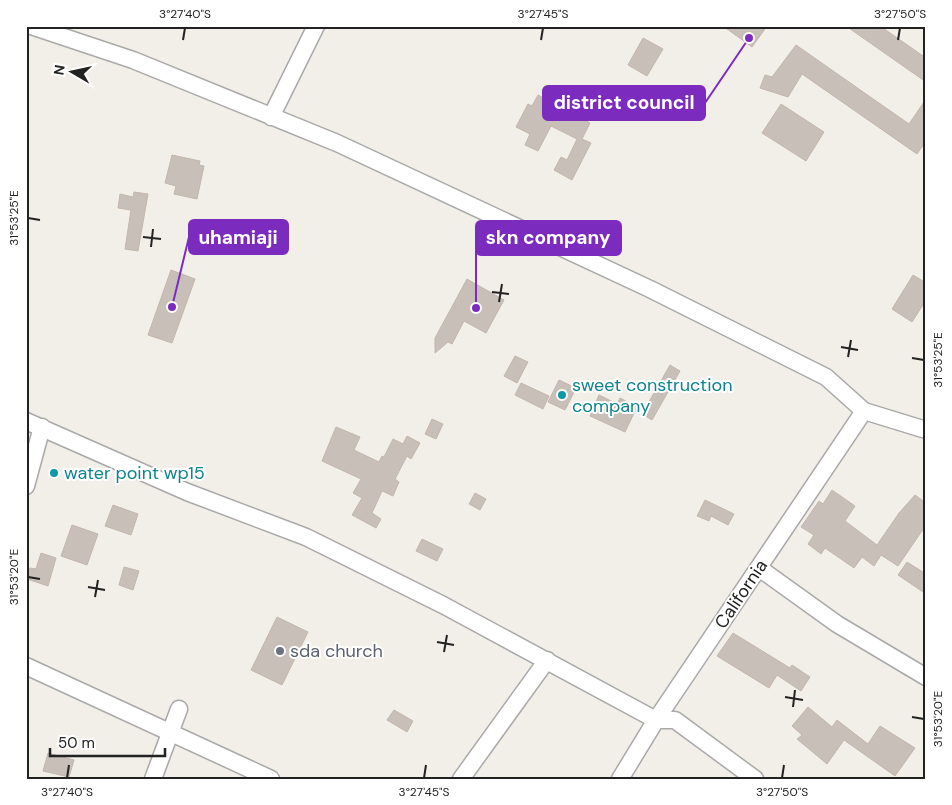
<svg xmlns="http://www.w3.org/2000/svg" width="952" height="805" font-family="'DM Sans',sans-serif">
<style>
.building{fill:#c7bfb8;stroke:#c4b6ab}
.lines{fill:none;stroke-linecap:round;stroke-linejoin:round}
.street-casing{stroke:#a9a9a9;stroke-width:19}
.street{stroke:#fff;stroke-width:16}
.ticks{fill:none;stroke:#222;stroke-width:2}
.culture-dot{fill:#0f9aa8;stroke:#fff;stroke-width:2}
.worship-dot{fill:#6b7280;stroke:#fff;stroke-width:2}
.labels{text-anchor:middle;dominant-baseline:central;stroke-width:4;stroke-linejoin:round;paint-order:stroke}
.culture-label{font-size:18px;fill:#0d838f;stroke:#fff;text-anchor:start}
.street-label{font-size:18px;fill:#222;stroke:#fff}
.worship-label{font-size:18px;fill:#5b616d;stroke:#fff;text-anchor:start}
.leader{fill:none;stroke:#7b2cbf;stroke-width:2}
.callout-dot{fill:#7b2cbf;stroke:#fff;stroke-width:2}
.callout{fill:#7b2cbf;stroke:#7b2cbf;stroke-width:2}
.callout-label{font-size:19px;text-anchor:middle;font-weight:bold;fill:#fff}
.neatline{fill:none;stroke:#222;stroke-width:2}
.ticks-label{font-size:12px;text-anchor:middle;fill:#222}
</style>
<rect width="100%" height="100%" fill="#f2efe9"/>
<!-- building -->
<path class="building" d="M723 26H767L752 47Z
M846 26H880L926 58V82Z
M643 38 663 49 647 76 628 65Z
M796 45 909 124 926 99V141L917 154 802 74 788 97 760 88 765 75 772 77Z
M538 95 590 123 582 139 591 143 572 180 554 170 561 157 567 160 577 139 551 126 538 151 525 145 530 134 516 127 528 104 532 106Z
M781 104 824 132 806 161 762 133Z
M172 155 200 161 199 165 204 166 197 199 174 194 176 186 165 183Z
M134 192 148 194 138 251 125 249 131 210 118 208 120 194 133 197Z
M171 270 195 279 172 343 148 335Z
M913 275 926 283V300L912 322 892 309Z
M467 279 504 300 486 333 464 321 452 344 448 342 435 353V338Z
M515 356 528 362 517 383 504 376Z
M670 365 680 371 652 420 642 414Z
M559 380 576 388 565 410 548 402Z
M521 383 549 396 543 409 515 395Z
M599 395 617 404 620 398 637 407 625 432 590 416Z
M432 419 443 424 436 439 425 434Z
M336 427 360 437 354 450 379 462 382 456 384 457 393 439 403 444 407 436 420 443 411 459 407 456 395 479 399 482 393 496 382 491 372 513 381 519 376 528 352 515 362 498 353 493 361 479 322 461Z
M832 490 855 506 845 521 877 545 899 513 915 495 926 503V525L898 566 881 555 874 566 862 557 854 568 825 548 821 554 808 544 814 535 801 527 819 501 823 504Z
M475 493 486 499 480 510 469 504Z
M705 500 734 514 728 525 711 516 709 521 697 516Z
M113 505 138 514 131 535 105 526Z
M72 525 98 534 87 565 61 556Z
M422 539 443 549 437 561 416 551Z
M41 553 56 558 48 586 27 579 30 568 36 569Z
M907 562 926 574V594L898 575Z
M124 567 139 571 133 590 119 585Z
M277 617 308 632 282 685 251 670Z
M733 633 790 668 792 665 810 677 801 691 777 675 769 688 717 656Z
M808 707 832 727 837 720 868 744 880 726 915 748 895 776 844 740 827 764 797 739 802 735 792 726Z
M394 710 413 721 407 732 387 720Z
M48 753 74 760 69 777 43 771Z"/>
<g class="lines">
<!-- street casing -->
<g class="street-casing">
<path id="street" d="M31 26 133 60 337 143 650 289 826 377 864 411 926 430
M271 117 316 26
M26 421 187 492 306 537 443 605 656 720H675L755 779
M26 486 42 427
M759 568 837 624 926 677
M26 666 271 779
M153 779 179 709
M461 779 547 660
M620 779 656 720 864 411"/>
</g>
<!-- street -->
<use href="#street" class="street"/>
</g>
<!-- ticks -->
<path class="ticks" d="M183 40 185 28M541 40 543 28M898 40 900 28M28 218 40 220M143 237 161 239M151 247 153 229M492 292 509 294M499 302 502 284M841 347 858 350M848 357 851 340M912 358 924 360M28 577 40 579M88 587 105 590M95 597 98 580M437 642 454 645M444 652 447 635M785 697 803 700M793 707 795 690M912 717 924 719M67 778 69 765M424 778 426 765M782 778 784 765"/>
<!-- markers -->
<g class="culture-dot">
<circle cx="562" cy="395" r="5"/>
<circle cx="54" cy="473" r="5"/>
</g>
<circle class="worship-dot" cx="280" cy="651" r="5"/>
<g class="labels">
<!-- culture labels -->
<g class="culture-label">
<text x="572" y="385">sweet construction<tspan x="572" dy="21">company</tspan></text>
<text x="64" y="473">water point wp15</text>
</g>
<!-- street labels -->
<g class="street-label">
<text transform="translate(741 594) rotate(-56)">California</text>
</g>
<!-- worship labels -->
<g class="worship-label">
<text x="290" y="651">sda church</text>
</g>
</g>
<!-- callouts -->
<path class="leader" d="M749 38L705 103M172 307L189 237M476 308L476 238"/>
<g class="callout-dot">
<circle cx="749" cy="38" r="5"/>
<circle cx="172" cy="307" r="5"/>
<circle cx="476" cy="308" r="5"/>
</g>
<g class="callout">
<rect x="543" y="86" width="162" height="34" rx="5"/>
<rect x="189" y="220" width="99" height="34" rx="5"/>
<rect x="476" y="221" width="145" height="34" rx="5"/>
</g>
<g class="callout-label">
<text x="624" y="109">district council</text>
<text x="238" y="244">uhamiaji</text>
<text x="548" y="244">skn company</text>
</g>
<!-- border -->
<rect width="952" height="805" fill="none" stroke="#ffffff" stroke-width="55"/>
<!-- north arrow -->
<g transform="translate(72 72) rotate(279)" stroke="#ffffff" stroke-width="4" paint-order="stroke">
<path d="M0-4L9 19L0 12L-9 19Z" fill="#222222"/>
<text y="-8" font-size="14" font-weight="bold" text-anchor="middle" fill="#222222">N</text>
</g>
<!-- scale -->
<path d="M50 748v8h115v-8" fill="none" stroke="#222222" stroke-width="2.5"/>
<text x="58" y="748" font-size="15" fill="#222222" stroke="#ffffff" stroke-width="4" paint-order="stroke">50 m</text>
<rect x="28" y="28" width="896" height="750" class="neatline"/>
<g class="ticks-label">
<text x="185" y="18">3°27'40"S</text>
<text x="543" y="18">3°27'45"S</text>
<text x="900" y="18">3°27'50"S</text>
<text transform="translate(14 218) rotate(-90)" y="4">31°53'25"E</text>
<text transform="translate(938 360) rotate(-90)" y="4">31°53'25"E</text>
<text transform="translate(14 577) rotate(-90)" y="4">31°53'20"E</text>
<text transform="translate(938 719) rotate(-90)" y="4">31°53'20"E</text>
<text x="67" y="796">3°27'40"S</text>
<text x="424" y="796">3°27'45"S</text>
<text x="782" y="796">3°27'50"S</text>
</g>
</svg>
